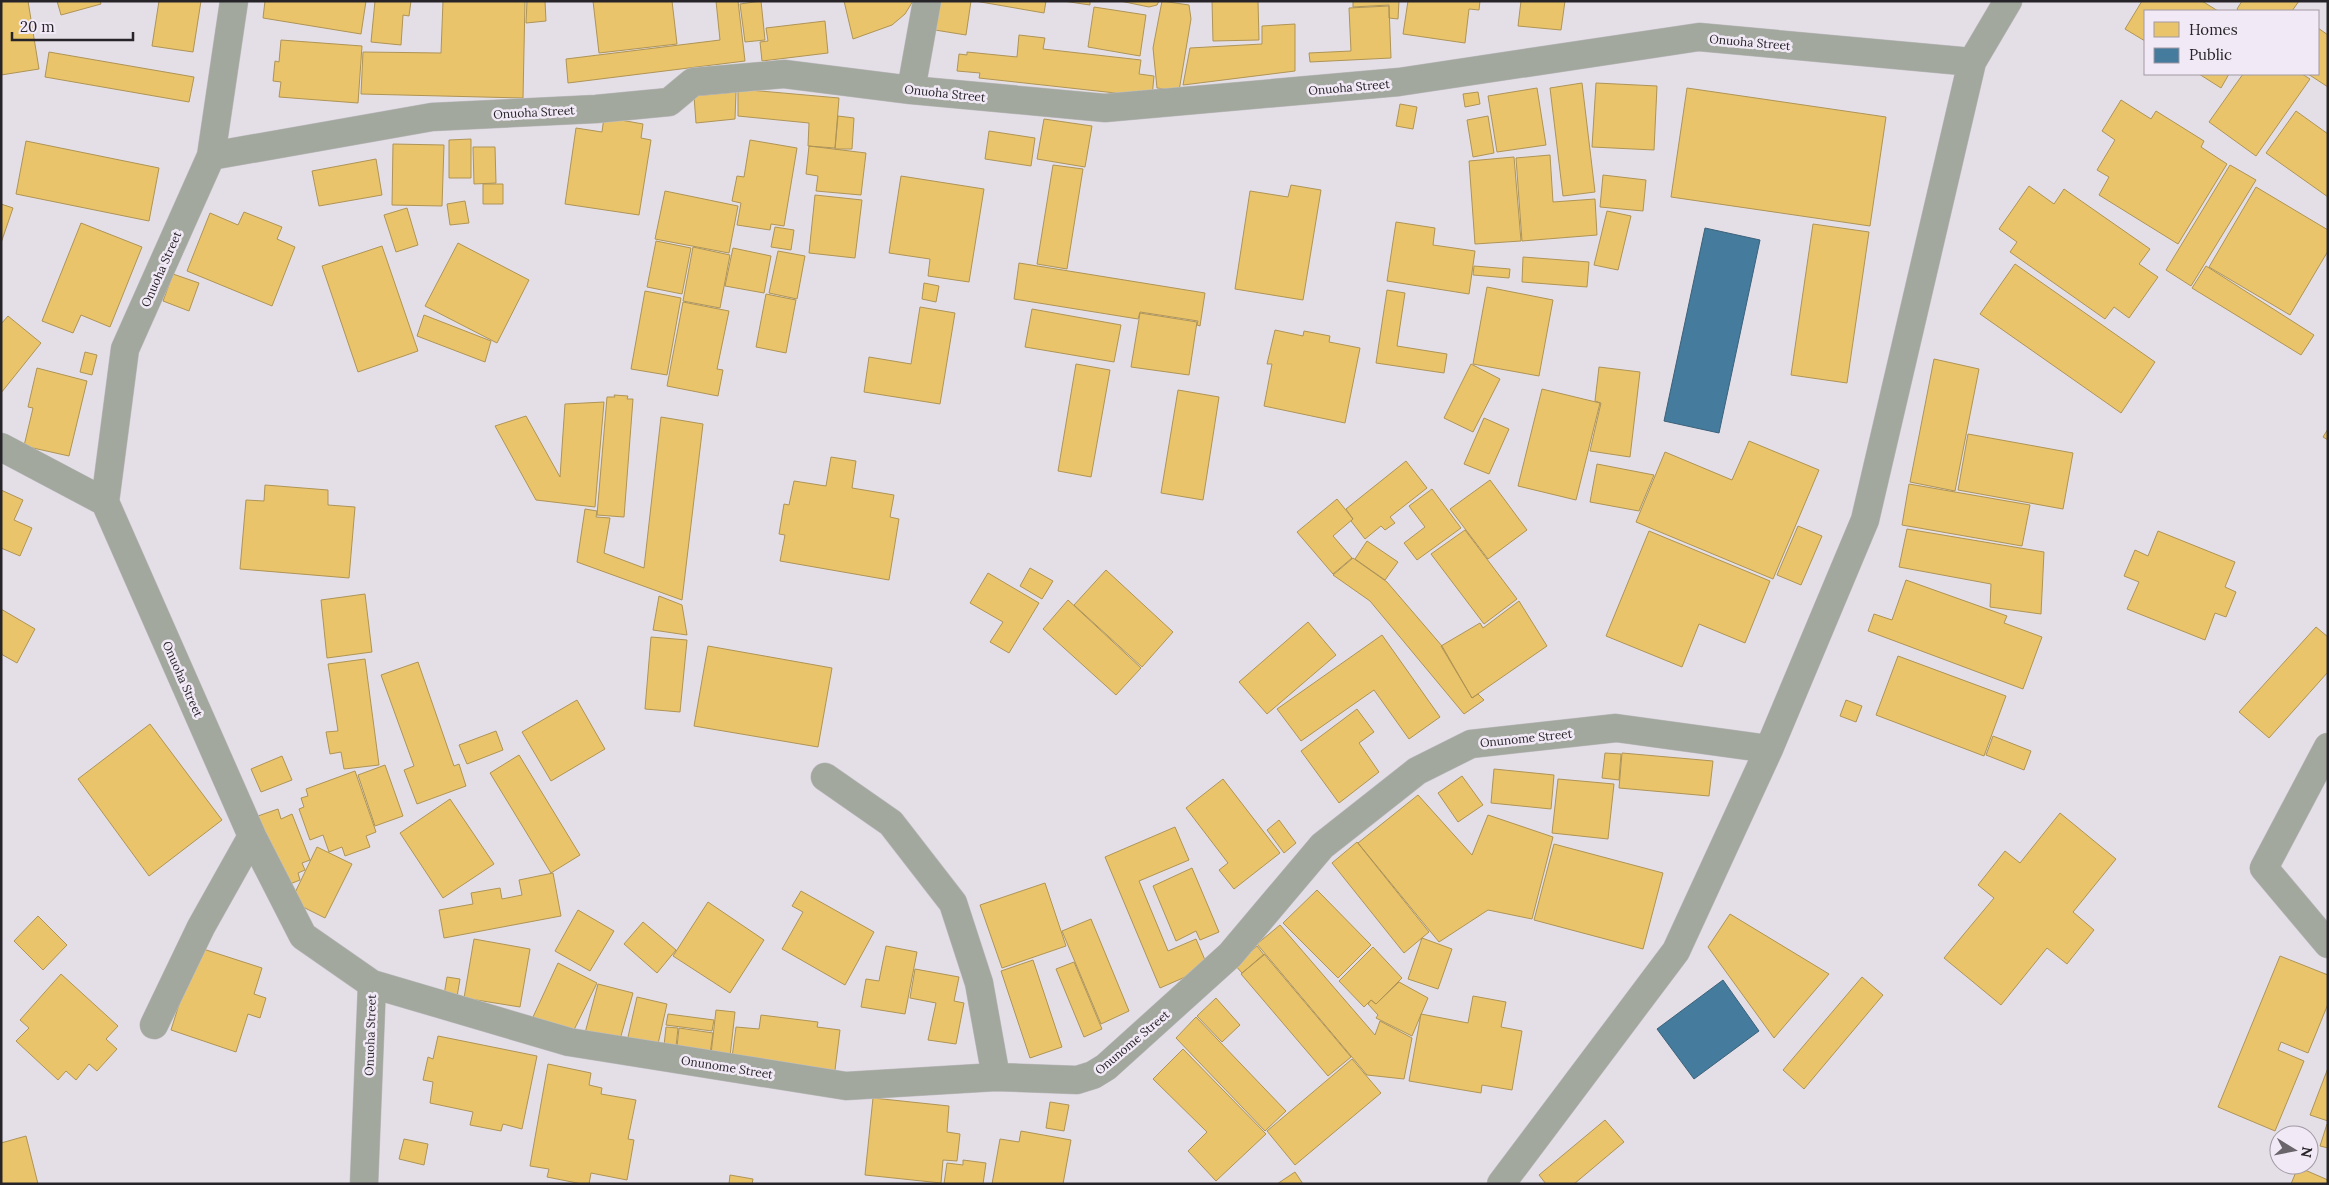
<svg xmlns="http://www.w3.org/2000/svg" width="2329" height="1185" font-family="Lora,serif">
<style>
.homes{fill:#e9c46a;stroke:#af9456}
.public{fill:#457b9d;stroke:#3c617a}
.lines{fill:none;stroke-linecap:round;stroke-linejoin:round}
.minor-casing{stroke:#c1bec3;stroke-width:29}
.minor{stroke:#a3a89f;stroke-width:28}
.labels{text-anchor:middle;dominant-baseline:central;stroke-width:5;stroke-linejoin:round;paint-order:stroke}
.street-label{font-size:12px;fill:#272429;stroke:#f2e9f6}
</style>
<rect width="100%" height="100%" fill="#e4dfe6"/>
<!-- homes -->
<path class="homes" d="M1 1H28L39 69 1 75Z
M57 1H100L101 4 61 15Z
M159 1H201L193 52 152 46Z
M265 1H366L361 34 263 18Z
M375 1H411L409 16 403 15 401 45 371 42Z
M443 1H525L523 98 361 94 363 52 441 53Z
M527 1H545L546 21 526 23Z
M593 1H672L677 44 599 53Z
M716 1H738L745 61 568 83 566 59 720 40Z
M761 1 765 40 745 42 740 4Z
M844 1H913L905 14 892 25 853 39Z
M940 1H971L966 35 935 30Z
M975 1H1046L1044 13Z
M1063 1H1090V5Z
M1120 1H1159L1157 5 1149 7Z
M1162 1 1189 5 1191 19 1179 91 1157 88 1153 48Z
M1212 1H1258L1259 40 1213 41Z
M1353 1H1399L1398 19 1389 18V5L1353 7Z
M1408 1H1480L1479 10 1469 9 1465 43 1403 34Z
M1521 1H1565L1561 30 1518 26Z
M2142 1H2202L2218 11H2145V41L2125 29Z
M2242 1H2299L2292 11H2239L2237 9Z
M1389 6 1391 58 1310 62 1309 53 1351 51 1349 8Z
M1094 7 1146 15 1140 56 1088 47Z
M825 21 828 53 762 61 760 42 768 41 766 28Z
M1295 24V71L1183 85 1190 48 1262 44V26Z
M2318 28 2328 35V87L2308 74H2318Z
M1019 35 1045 38 1043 49 1141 60 1139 74 1154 76 1152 97 979 78 980 73 957 71 959 54 967 55V52L1017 57Z
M281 40 362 46 358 103 279 97 281 82 273 81 275 61 279 62Z
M49 52 194 77 189 102 45 77Z
M2199 74H2229L2221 88Z
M2243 74H2302L2310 79 2256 156 2209 122Z
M1582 83 1595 192 1563 196 1550 88Z
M1596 83 1657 86 1654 150 1592 147Z
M1537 88 1546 145 1497 152 1488 96Z
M1687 88 1886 117 1870 226 1671 197Z
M738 89 839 98 835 148 808 146 809 123 738 116Z
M736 92 735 119 696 123 694 96Z
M1478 92 1480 104 1465 107 1463 94Z
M2121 100 2151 119 2156 111 2204 141 2201 147 2227 164 2178 244 2099 195 2109 177 2097 170 2115 140 2102 131Z
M1400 104 1417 107 1413 129 1396 126Z
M2296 111 2328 134V197L2266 153Z
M838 116 854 118 852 149H835Z
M1488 116 1494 153 1473 157 1467 120Z
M604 117 643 124 641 138 651 140 639 215 565 204 576 128 602 132Z
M1044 119 1092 126 1085 167 1037 159Z
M989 131 1035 138 1031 166 985 159Z
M471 139V178H449V140Z
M750 140 797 148 784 226 771 224 770 230 737 225 741 203 732 201 737 176 744 177Z
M26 141 159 168 149 221 16 194Z
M393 144 444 145 442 206 392 205Z
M809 146 866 153 861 195 816 191 818 176 806 174Z
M473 147H495L496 183 474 184Z
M1550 155 1553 202 1595 199 1597 235 1522 241 1516 158Z
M1514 157 1521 241 1475 244 1469 161Z
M376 159 382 195 319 206 312 171Z
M1053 165 1083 169 1067 269 1037 264Z
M2230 165 2256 180 2191 286 2166 270Z
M1603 175 1646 180 1643 211 1600 207Z
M901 176 984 189 969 282 928 276 930 259 889 253Z
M483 184H503V204H483Z
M1291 185 1321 190 1303 300 1235 289 1250 191 1288 197Z
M2029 186 2054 204 2064 189 2150 249 2139 264 2158 277 2129 318 2114 307 2105 319 2010 252 2017 242 1999 229Z
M2256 187 2328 230V251L2290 315 2209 267Z
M665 191 738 206 729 253 655 239Z
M815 195 862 200 855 258 809 253Z
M465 201 469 223 450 225 447 204Z
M1 204 13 208 1 243Z
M407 208 418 245 396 252 384 215Z
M1607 211 1631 216 1618 270 1594 265Z
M244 212 282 227 277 239 295 247 272 306 187 271 210 213 238 225Z
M1396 222 1435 228 1433 245 1475 251 1469 294 1387 281Z
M81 223 142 247 110 327 81 315 73 333 42 321Z
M1813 224 1869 232 1847 383 1791 375Z
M775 227 794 230 791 250 771 247Z
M656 241 691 248 682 294 647 287Z
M458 243 529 280 497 343 425 306Z
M382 246 418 351 358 372 322 266Z
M693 247 730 255 720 308 683 301Z
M733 248 771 256 764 293 725 286Z
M778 251 805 256 797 299 769 293Z
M1523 257 1589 262 1587 287 1522 282Z
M1019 263 1205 293 1200 326 1197 325 1198 321 1140 312 1138 319 1014 299Z
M2015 264 2155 362 2121 413 1980 314Z
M1474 266 1510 269 1509 278 1473 275Z
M2206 266 2314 335 2301 355 2192 288Z
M173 274 199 283 189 311 163 301Z
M924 283 939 286 936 302 922 299Z
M1487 287 1553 300 1539 376 1473 364Z
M1387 290 1405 293 1397 346 1447 354 1444 373 1376 363Z
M645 291 681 298 667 375 631 369Z
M766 294 796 300 786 353 756 347Z
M683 302 729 311 717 369 723 370 718 396 667 386Z
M920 307 955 313 940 404 864 392 869 357 911 364Z
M1032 309 1121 325 1114 362 1025 347Z
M1140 313 1197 322 1189 375 1131 367Z
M424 315 491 341 485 362 417 336Z
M8 316 41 343 1 393V324Z
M1275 330 1303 336 1304 331 1330 336 1329 342 1360 348 1345 423 1264 406 1272 364H1267Z
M85 352 97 355 92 375 80 372Z
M1934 359 1979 369 1955 491 1910 482Z
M1076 364 1110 370 1091 477 1058 471Z
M1471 364 1500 379 1473 432 1444 418Z
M1599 367 1640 372 1630 457 1590 451 1601 403 1595 401Z
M37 368 87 381 69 456 24 446 33 408 28 407Z
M1542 389 1600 403 1576 500 1518 486Z
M1178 390 1219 397 1203 500 1161 493Z
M614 395 628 396 627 399H633L624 517 597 515 607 397H615Z
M604 402 595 507 536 500 495 426 526 416 560 477 565 404Z
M661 417 703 424 682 600 577 562 585 509 597 511 596 517 610 518 604 553 644 568Z
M1484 418 1509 429 1489 474 1464 464Z
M2328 429V440L2323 437Z
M1968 434 2073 453 2063 509 1958 490Z
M1749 441 1819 470 1773 579 1636 522 1665 452 1732 480Z
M831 457 856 461 852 488 894 495 890 517 899 519 889 580 780 561 785 535 779 534 784 504 789 505 794 481 826 486Z
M1406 461 1427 488 1390 517 1395 523 1385 530 1381 526 1365 539 1351 521 1353 519 1346 509Z
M1597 464 1654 475 1639 511 1590 502Z
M1490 480 1527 530 1488 559 1450 509Z
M1909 484 2030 505 2022 546 1902 525Z
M265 485 328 490V505L355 507 349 578 240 569 246 500 264 501Z
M1432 489 1461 528 1417 560 1404 543 1425 527 1409 506Z
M1 490 23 500 14 520 32 528 20 556 1 548Z
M1337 499 1353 519 1333 536 1352 558 1333 574 1297 532Z
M1798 526 1822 536 1801 585 1777 575Z
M1907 529 2044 552 2041 614 1990 607 1991 584 1899 567Z
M1465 530 1517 599 1484 624 1431 554Z
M1649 531 1770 581 1745 643 1699 624 1682 667 1606 636Z
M2158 531 2235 562 2225 587 2236 592 2226 617 2215 613 2205 640 2127 609 2139 582 2124 576 2135 550 2148 556Z
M1367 541 1398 562 1385 580 1355 559Z
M1353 558 1387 582 1442 646 1472 698 1478 694 1484 700 1464 714 1370 601 1333 575Z
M1030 568 1053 581 1042 599 1020 586Z
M1106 570 1173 632 1142 667 1074 605Z
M988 573 1039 603 1009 653 990 642 1003 622 970 603Z
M1906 580 2007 616 2004 623 2042 637 2023 689 1868 631 1874 614 1892 620Z
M365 594 372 652 327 658 321 600Z
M659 596 682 605 687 635 653 630Z
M1068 600 1141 668 1116 695 1043 629Z
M1519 601 1547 646 1472 698 1441 646 1480 623 1483 628Z
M1 609 35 629 17 663 1 654Z
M1308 622 1336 655 1267 714 1239 682Z
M2316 627 2328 637V672L2269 738 2239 712Z
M1382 635 1440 717 1409 739 1374 690 1301 741 1277 709Z
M651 637 687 640 680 712 645 709Z
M708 646 832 668 818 747 694 726Z
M1898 656 2006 696 1984 756 1876 715Z
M365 659 379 765 344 769 341 752 330 754 326 732 338 731 328 664Z
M418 662 454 766 459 764 466 786 417 804 404 770 414 766 381 675Z
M577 700 605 749 551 781 522 732Z
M1846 700 1862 706 1856 722 1840 716Z
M1357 709 1374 732 1359 743 1379 772 1339 803 1301 751Z
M150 724 222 820 149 876 78 779Z
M496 731 503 750 467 764 459 745Z
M1993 736 2031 751 2024 770 1986 755Z
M1605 753 1621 754 1619 780 1602 778Z
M1622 753 1713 761 1709 796 1619 788Z
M519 755 580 855 551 873 490 773Z
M282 756 292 780 261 792 251 769Z
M385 765 403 816 375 826 358 775Z
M1494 769 1554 775 1551 809 1491 803Z
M355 771 376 832 366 836 370 847 345 856 342 847 329 852 323 835 310 840 299 809 304 807 301 798 308 796 306 789Z
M1462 776 1483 805 1458 822 1438 793Z
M1223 779 1280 853 1234 889 1219 870 1228 863 1186 808Z
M1558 779 1614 784 1608 839 1552 833Z
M1418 795 1472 855 1488 815 1553 837 1532 919 1488 910 1439 942 1358 843Z
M450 799 494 864 443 898 400 833Z
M278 809 281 819 292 814 310 860 302 863 305 870 298 873 300 880 290 884 255 817Z
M2060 813 2116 859 2073 912 2094 930 2067 964 2047 948 2001 1005 1944 958 1994 898 1978 885 2005 851 2020 863Z
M1279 820 1296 843 1284 853 1267 830Z
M1175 827 1189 860 1139 881 1168 951 1196 939 1208 967 1160 988 1105 857Z
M1357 842 1429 932 1404 953 1332 863Z
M1554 844 1663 873 1643 949 1534 920Z
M317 847 352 864 325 918 291 901Z
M1192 868 1219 932 1200 940 1196 931 1176 941 1153 886Z
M553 873 561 916 444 938 439 910 473 904 471 893 500 888 502 899 522 895 519 880Z
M1045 883 1066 946 1002 968 980 905Z
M1317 890 1371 945 1338 978 1283 923Z
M801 891 874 932 845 985 782 949 803 912 792 906Z
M708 902 764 940 730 993 673 956Z
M578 910 614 931 590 971 555 951Z
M1730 914 1829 974 1774 1038 1708 947Z
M38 916 67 945 43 970 14 941Z
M1091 919 1129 1011 1101 1024 1062 931Z
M643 922 676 950 657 973 624 944Z
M1280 925 1375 1035 1380 1021 1412 1038 1404 1079 1367 1075 1257 944Z
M1422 938 1452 949 1438 989 1408 979Z
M474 939 530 949 520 1007 464 998Z
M886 946 917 952 905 1014 861 1007 866 979 879 981Z
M1257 946 1264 955 1242 973 1235 965Z
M197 947 262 968 254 994 266 998 260 1018 248 1014 236 1052 171 1030Z
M1373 947 1402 978 1376 1004 1371 1000 1364 1007 1339 981Z
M1264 954 1351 1057 1328 1076 1241 974Z
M2280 956 2328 975V1004L2308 1053 2281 1042 2278 1050 2304 1061 2275 1131 2218 1107Z
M1033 960 1062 1047 1030 1058 1001 971Z
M1074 962 1102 1029 1084 1037 1056 969Z
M558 963 597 983 571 1036 533 1017Z
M915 969 959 977 954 1001 964 1003 956 1044 928 1040 936 1003 910 998Z
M61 974 118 1026 106 1039 117 1049 97 1071 89 1064 76 1080 66 1071 58 1080 16 1041 29 1028 20 1020Z
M447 977 460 979 457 997 444 995Z
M1862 977 1883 995 1804 1089 1783 1070Z
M1399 982 1428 998 1412 1036 1376 1018 1378 1015 1368 1004 1371 1000 1376 1004Z
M598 984 633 993 619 1043 585 1033Z
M1473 996 1506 1002 1501 1027 1522 1031 1512 1090 1482 1085 1481 1093 1409 1081 1421 1014 1468 1023Z
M637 997 667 1004 656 1053 626 1046Z
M1216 998 1240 1025 1222 1042 1197 1016Z
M716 1010 735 1012 729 1065 710 1063Z
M668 1014 714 1020 712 1031 666 1025Z
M761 1015 818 1022 817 1027 840 1030 834 1078 731 1065 736 1027 759 1029Z
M1196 1017 1286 1111 1265 1131 1176 1038Z
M666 1027 678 1028 675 1056 663 1055Z
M679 1028 713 1033 709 1061 676 1056Z
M438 1036 537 1056 522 1129 503 1124 501 1131 470 1125 473 1112 430 1103 433 1082 423 1080 428 1057 433 1059Z
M1183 1049 1266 1134 1216 1181 1188 1151 1207 1132 1153 1079Z
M1352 1059 1381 1093 1295 1165 1267 1131Z
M548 1064 591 1073 589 1085 602 1088 601 1094 636 1100 628 1139 634 1140 627 1180 591 1173 589 1184H582L547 1177 549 1169 530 1166Z
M2328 1068V1121L2310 1115Z
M873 1098 949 1106 947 1132 960 1134 957 1161 943 1160 941 1183 865 1175Z
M1050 1102 1069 1105 1064 1131 1046 1128Z
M1605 1120 1624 1142 1574 1184H1546L1539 1175Z
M2327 1124 2328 1125V1148L2320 1146Z
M1021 1131 1071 1140 1063 1184H992L1000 1139 1019 1142Z
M26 1136 38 1184H1V1143Z
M404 1139 428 1144 424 1165 399 1159Z
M963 1160 986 1163 983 1184H944L947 1163 963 1165Z
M2298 1167 2328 1180V1184H2291Z
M1295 1172 1303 1184H1277Z
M730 1175 753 1179 752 1184H729Z"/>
<!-- public -->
<path class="public" d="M1705 228 1760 240 1719 433 1664 421Z
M1723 980 1759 1031 1694 1079 1657 1029Z"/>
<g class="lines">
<!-- minor casing -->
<g class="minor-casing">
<path id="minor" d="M911 90 927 1
M211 156 234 1
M1 447 105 502
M2328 747 2264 868 2328 944
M825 777 891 823 953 903 979 983 996 1077
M372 984 569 1042 846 1086 996 1077 1077 1080 1093 1075 1106 1067 1230 955 1322 846 1417 771 1471 744 1616 728 1769 749
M154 1025 201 927 252 836
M364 1184 372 984 303 936 252 836 105 502 125 349 211 156 432 117 596 109 669 102 693 82 784 74 911 90 1105 108 1399 82 1699 37 1972 62
M1501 1184 1676 951 1769 749 1865 520 1972 62 2008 1"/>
</g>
<!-- minor -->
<use href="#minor" class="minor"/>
</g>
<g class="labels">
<!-- street labels -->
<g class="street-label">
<text transform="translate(1750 42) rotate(5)">Onuoha Street</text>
<text transform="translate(1349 87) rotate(-5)">Onuoha Street</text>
<text transform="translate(945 93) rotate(6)">Onuoha Street</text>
<text transform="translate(534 112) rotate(-3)">Onuoha Street</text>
<text transform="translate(161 269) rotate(-66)">Onuoha Street</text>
<text transform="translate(183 679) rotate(66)">Onuoha Street</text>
<text transform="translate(1526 738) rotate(-6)">Onunome Street</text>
<text transform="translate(370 1035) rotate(-88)">Onuoha Street</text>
<text transform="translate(1132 1042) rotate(-40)">Onunome Street</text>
<text transform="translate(727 1067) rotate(9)">Onunome Street</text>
</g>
</g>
<!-- border -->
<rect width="2329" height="1185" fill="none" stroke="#272429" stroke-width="5"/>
<!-- legend -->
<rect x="2144" y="10" width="175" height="65" fill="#f2e9f6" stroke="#a19aa4"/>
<rect x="2154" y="22" width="25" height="15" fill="#e9c46a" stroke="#a19aa4"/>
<text x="2189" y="35" font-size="15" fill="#272429">Homes</text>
<rect x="2154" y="48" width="25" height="15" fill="#457b9d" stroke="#a19aa4"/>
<text x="2189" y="60" font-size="15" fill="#272429">Public</text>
<!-- north arrow -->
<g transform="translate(2294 1150) rotate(100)"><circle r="24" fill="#f2e9f6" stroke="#a19aa4"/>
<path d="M0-4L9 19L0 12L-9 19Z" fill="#69656b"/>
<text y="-8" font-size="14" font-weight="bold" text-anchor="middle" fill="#272429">N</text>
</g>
<!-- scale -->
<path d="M12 32v8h121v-8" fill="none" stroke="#272429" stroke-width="2.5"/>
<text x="20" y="32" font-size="15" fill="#272429" stroke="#f2e9f6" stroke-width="4" paint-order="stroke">20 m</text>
</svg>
